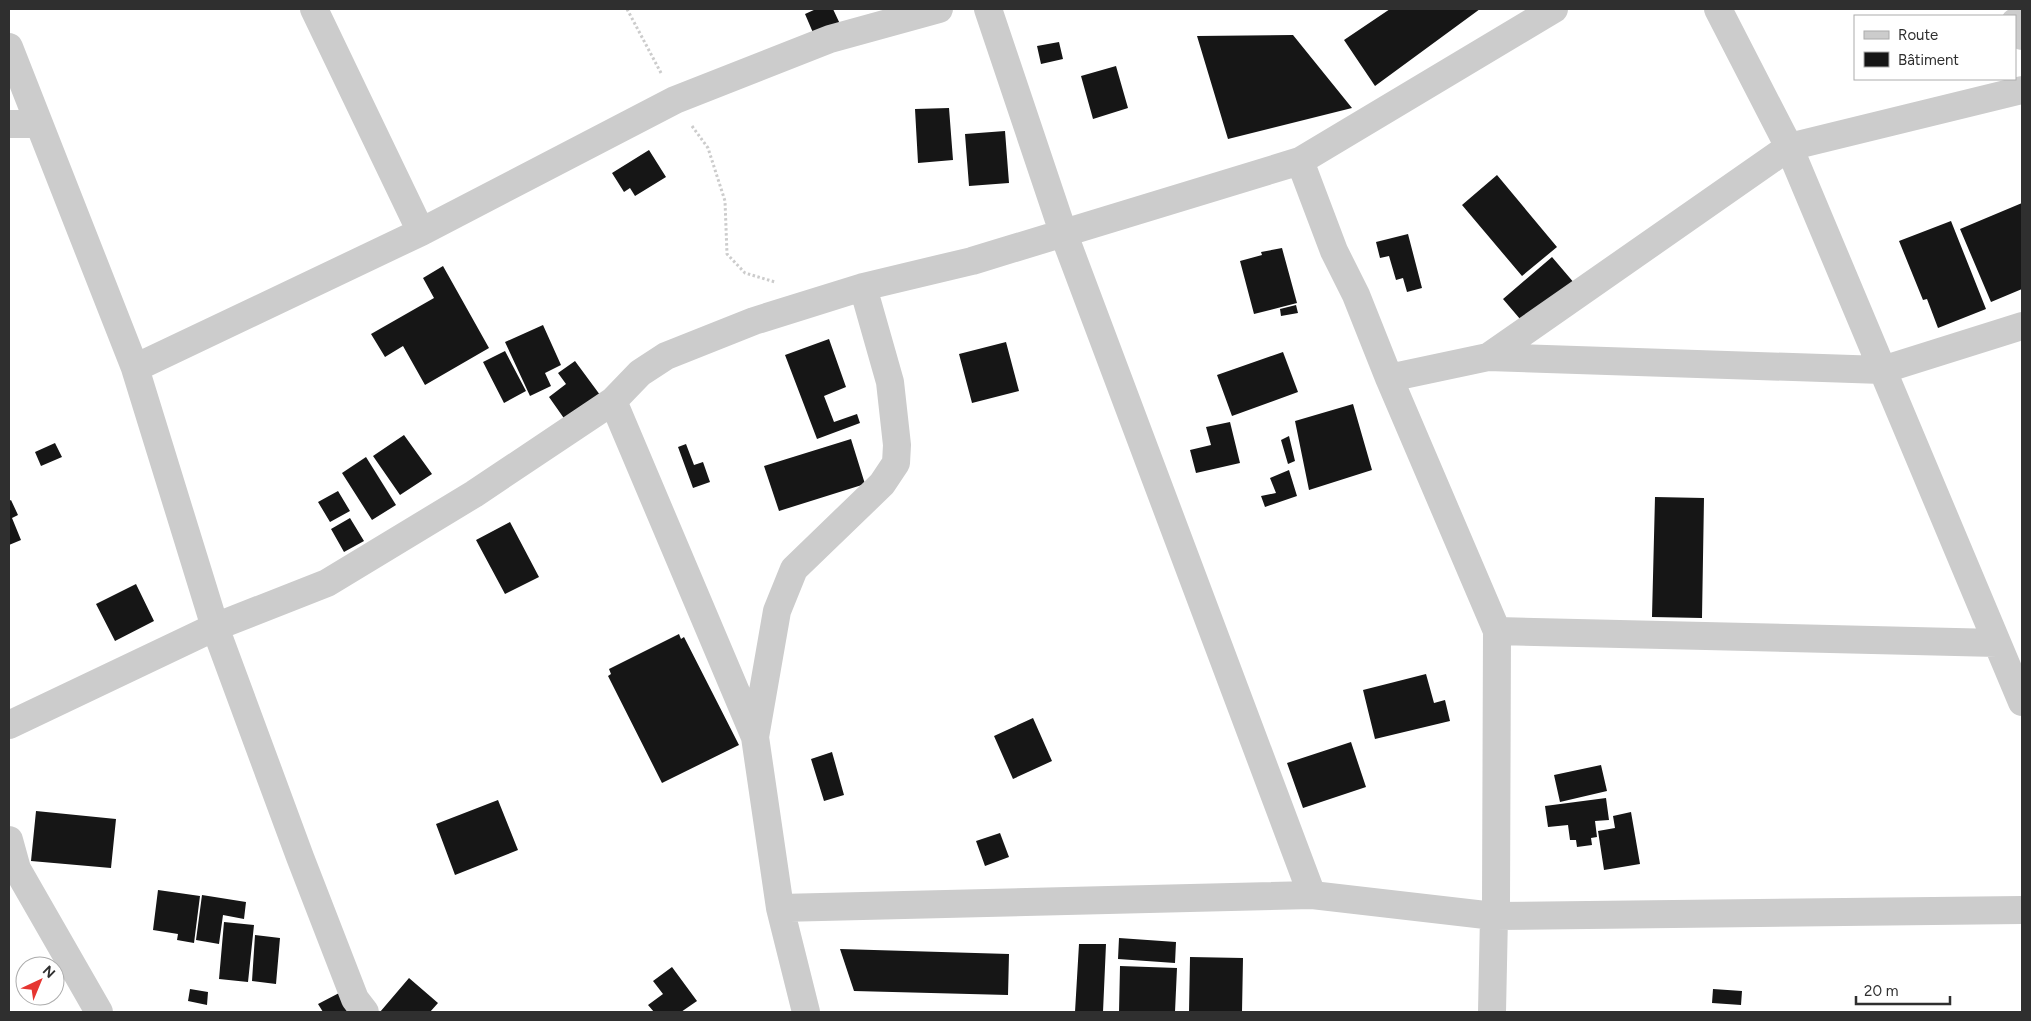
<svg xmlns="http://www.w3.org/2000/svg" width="2031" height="1021" font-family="Figtree,sans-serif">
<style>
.building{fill:#161616}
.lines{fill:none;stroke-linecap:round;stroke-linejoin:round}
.path{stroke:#ccc;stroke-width:3;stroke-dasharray:2.5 2.5;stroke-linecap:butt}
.minor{stroke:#ccc;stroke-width:28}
</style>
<rect width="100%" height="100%" fill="#fff"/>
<!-- building -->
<path class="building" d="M816 9H833L840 24 814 35 805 14Z
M1390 9H1480L1375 86 1344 40Z
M1293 35 1352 108 1228 139 1197 36Z
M1059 42 1063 59 1041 64 1037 46Z
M1116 66 1128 108 1093 119 1081 76Z
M949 108 953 160 918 163 915 109Z
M1005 131 1009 183 969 186 965 134Z
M649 150 666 177 635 196 630 188 624 192 612 173Z
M1497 175 1557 247 1522 276 1462 205Z
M2022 203V289L1991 302 1960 229Z
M1951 221 1986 309 1938 328 1927 299 1923 300 1899 241Z
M1408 234 1422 288 1407 292 1403 278 1396 280 1389 256 1380 258 1376 242Z
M1282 248 1297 303 1254 314 1240 261 1262 255 1261 252Z
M1552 257 1575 284 1526 326 1503 299Z
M443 266 489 348 425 385 403 346 385 357 371 334 434 298 423 278Z
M1296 305 1298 313 1281 316 1280 309Z
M543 325 561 365 545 373 551 386 530 396 505 342Z
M829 339 846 387 824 396 834 422 857 414 860 423 817 439 785 355Z
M1006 342 1019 391 972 403 959 354Z
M505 351 526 391 504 403 483 362Z
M1283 352 1298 392 1232 416 1217 375Z
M575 361 603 399 568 424 549 397 566 384 558 373Z
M1353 404 1372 470 1309 490 1295 421Z
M1230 422 1240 463 1196 473 1190 450 1211 445 1206 427Z
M404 435 432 474 400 495 373 456Z
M1289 436 1295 461 1288 464 1281 440Z
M851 439 865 484 779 511 764 466Z
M55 443 62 457 41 466 35 452Z
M686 444 694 465 703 462 710 482 693 488 678 447Z
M366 457 396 505 372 520 342 473Z
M1289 470 1297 496 1265 507 1261 496 1276 493 1270 478Z
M338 491 350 511 330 522 318 502Z
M1655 497 1704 498 1702 618 1652 617Z
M11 500 18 515 12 518 21 540 9 545V501Z
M350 518 364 541 344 552 331 529Z
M510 522 539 577 505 594 476 540Z
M136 584 154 621 115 641 96 604Z
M679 634 681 639 684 637 739 745 662 783 608 676 611 674 609 669Z
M1426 674 1434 703 1445 700 1450 721 1375 739 1363 690Z
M1033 718 1052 761 1013 779 994 736Z
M1351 742 1366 787 1303 808 1287 763Z
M832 752 844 795 824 801 811 759Z
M1601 765 1607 791 1560 802 1554 775Z
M1606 798 1609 820 1595 821 1597 837 1591 838 1592 845 1577 847 1576 840H1570L1568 825 1548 827 1545 806Z
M498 800 518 850 455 875 436 824Z
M36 811 116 819 111 868 31 861Z
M1631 812 1640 864 1604 870 1598 831 1615 828 1613 816Z
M1000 833 1009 857 985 866 976 841Z
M158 890 200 896 194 943 177 940 178 934 153 930Z
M202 895 246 902 244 919 223 915 219 944 196 940Z
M224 922 254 925 248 982 219 979Z
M255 935 280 938 276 984 252 981Z
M1119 938 1176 942 1175 963 1118 959Z
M1079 944H1106L1103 1012H1075Z
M840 949 1009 954 1008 995 854 991Z
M1190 957 1243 958 1242 1012H1189Z
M1120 966 1177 968 1175 1012H1119Z
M672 967 697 1001 681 1012H654L648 1005 663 994 653 981Z
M409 978 438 1003 430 1012H380Z
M190 989 208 992 207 1005 188 1001Z
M1713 989 1742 991 1741 1005 1712 1003Z
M341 992 351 1010 347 1012H323L318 1004Z"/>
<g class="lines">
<!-- path -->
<path class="path" d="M627 9 661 73
M692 126 708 148 725 201 727 254 745 273 775 282"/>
<!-- minor -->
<path class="minor" d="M314 9 421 232
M988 9 1063 232 1312 895
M1718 9 1789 147 2022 702
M2015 22 2022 36
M9 47 135 368 215 627 300 857 355 999 365 1012
M9 124H39
M1300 161 1334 251 1356 295 1389 378 1497 631 1496 905 1494 916 1492 1012
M1488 357 1789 147 2022 90
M135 368 421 232 675 100 830 39 939 9
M1389 378 1488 357 1882 370 2022 326
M613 401 755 737 780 908 806 1012
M1497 631 1997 643
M9 725 215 627 327 583 474 494 613 401 640 373 666 356 754 321 863 287 972 261 1300 161 1554 9
M755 737 777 611 794 569 882 484 896 463 897 445 890 382 863 287
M9 840 17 869 99 1012
M780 908 1312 895 1494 916 2022 910"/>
</g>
<!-- border -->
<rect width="2031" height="1021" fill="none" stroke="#2f2f2f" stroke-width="20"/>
<!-- legend -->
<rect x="1854" y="15" width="162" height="65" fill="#ffffff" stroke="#acacac"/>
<rect x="1864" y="31" width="25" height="8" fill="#cccccc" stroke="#acacac"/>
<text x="1898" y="40" font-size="15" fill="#2f2f2f">Route</text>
<rect x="1864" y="52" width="25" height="15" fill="#161616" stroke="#acacac"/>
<text x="1898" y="65" font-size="15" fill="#2f2f2f">Bâtiment</text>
<!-- north arrow -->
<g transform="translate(40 981) rotate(44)"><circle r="24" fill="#ffffff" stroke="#acacac"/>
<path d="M0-4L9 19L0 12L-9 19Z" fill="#e63531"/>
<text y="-8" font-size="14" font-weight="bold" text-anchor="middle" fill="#2f2f2f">N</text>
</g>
<!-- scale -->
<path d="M1856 996v8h94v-8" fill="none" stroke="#2f2f2f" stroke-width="2.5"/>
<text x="1864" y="996" font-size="15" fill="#2f2f2f" stroke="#ffffff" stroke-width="4" paint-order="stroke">20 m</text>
</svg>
